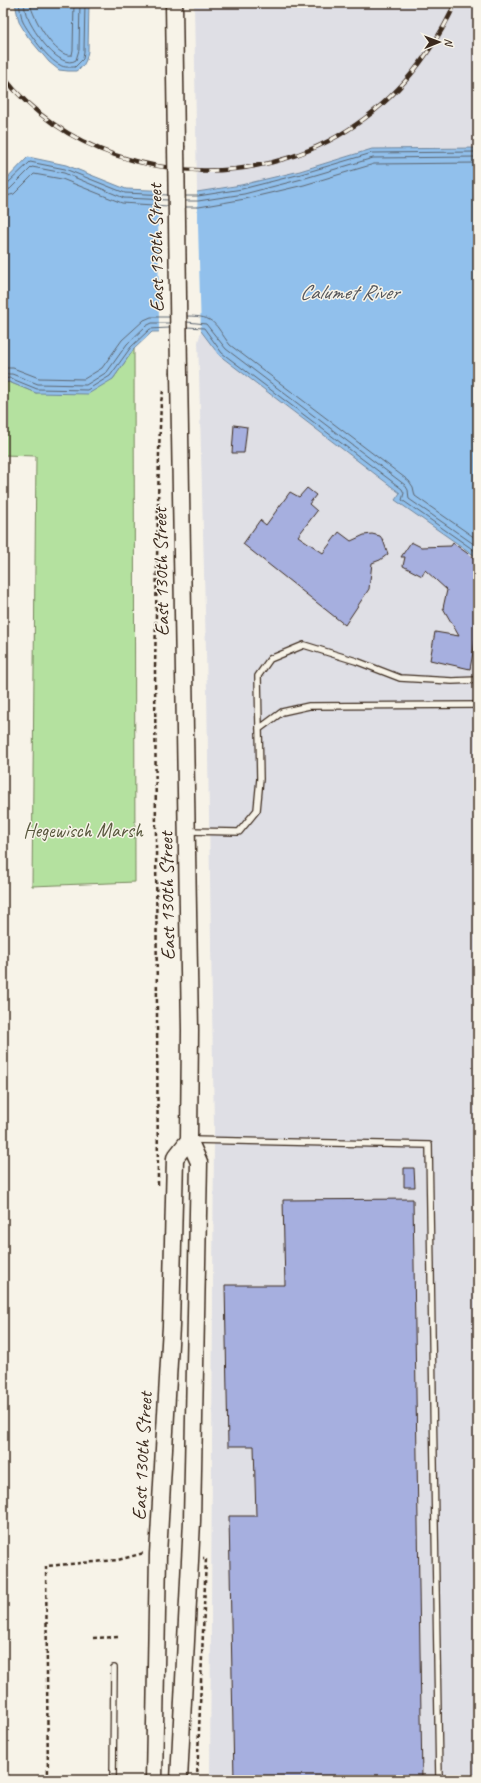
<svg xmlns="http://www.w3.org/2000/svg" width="481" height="1783" font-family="Caveat,sans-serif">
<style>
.built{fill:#dfdfe5}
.green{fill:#b4e19f;stroke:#78865e}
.water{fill:#91c0ec;stroke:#6f849a}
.pier{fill:#f7f3e8}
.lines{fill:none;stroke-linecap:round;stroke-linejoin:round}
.shore{stroke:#5d6670;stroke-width:1}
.building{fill:#a6afdf;stroke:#3b2a1e}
.service-casing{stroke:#3b2a1e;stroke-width:8}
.secondary-casing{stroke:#3b2a1e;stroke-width:19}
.path{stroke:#3b2a1e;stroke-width:2.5;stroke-dasharray:4 3;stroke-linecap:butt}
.service{stroke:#f7f3e8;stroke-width:5.5}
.secondary{stroke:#f7f3e8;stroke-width:16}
.rail-casing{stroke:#3b2a1e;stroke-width:4.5}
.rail{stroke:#f7f3e8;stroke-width:3;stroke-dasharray:9;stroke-linecap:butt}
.secondary-bridge-casing{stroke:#3b2a1e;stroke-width:19;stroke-linecap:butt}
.secondary-bridge{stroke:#f7f3e8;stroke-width:16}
.labels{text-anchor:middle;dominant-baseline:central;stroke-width:3;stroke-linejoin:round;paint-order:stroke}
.street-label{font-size:20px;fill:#3b2a1e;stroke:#f7f3e8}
.park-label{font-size:20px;fill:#59583e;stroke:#f7f3e8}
.water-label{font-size:21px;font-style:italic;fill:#55575c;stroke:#f7f3e8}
</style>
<rect width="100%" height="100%" fill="#f7f3e8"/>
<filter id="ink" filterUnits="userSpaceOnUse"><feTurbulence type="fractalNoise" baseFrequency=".025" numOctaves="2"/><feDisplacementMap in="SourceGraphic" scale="8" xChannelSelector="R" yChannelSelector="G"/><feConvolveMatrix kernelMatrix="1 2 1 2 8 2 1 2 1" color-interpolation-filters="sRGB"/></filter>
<g filter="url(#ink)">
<!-- built -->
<path class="built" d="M194 3H478V148L372 149 300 171 241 185 197 192Z
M201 331 219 355 400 493 395 500 478 558V1780H210L214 1129 207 692 199 372 198 342Z"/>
<!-- green -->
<path class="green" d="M134 349 135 882 32 886 36 456 3 455V383L9 382 36 393 113 379Z"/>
<!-- water -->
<path class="water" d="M15 3H89L88 51 86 60 83 66 76 71H68L59 70 49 62 28 37 19 22Z
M478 148V558L395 500 400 493 219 355 201 331 152 332 134 349 113 379 88 394 36 393 9 382 3 383V183L28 157 66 165 126 189 197 192 241 185 300 171 372 149Z"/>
<!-- pier -->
<path class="pier" d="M158 188 197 190 201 333 159 334Z"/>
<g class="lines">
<!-- shore -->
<path class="shore" d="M19 3C20 9 21 16 23 22 29 33 48 60 60 65 64 68 71 67 75 67L83 59 84 51 85 3
M24 3C25 8 25 14 28 18 33 31 60 71 76 60L79 50 80 3
M30 3C32 17 56 59 72 55L73 50 74 3
M3 186 7 184 30 162 65 169 125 193 168 195
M3 191 10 189 32 167 64 173 124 198 168 200
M186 196H198L242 189 301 174 372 153 478 152
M3 197 14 194 34 174 62 179 122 203 168 206
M186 201H198L244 194 302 179 373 158 478 157
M186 207H199L245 199 304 185 374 164 478 163
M187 316C216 316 214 324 230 345L409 481 413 487 415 496 478 540
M187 322 206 324 226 349 405 485 408 490 409 499 478 547
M187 327 204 328 222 353 402 489 404 493 402 500 478 553
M3 368H13L39 378 84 379 102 368 122 340 144 320 151 317H169
M3 374H12L38 384 86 385 107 372 127 344 146 326 152 323H169
M3 379 10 378 37 389 87 390 110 376 131 347 150 329 169 328"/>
</g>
<!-- building -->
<path class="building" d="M234 425 247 427 244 453H232Z
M307 488 316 495 309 504 317 511 298 536 323 553 339 532 351 541 364 535 372 534 380 536 383 540 388 554 380 560 372 563 369 589 345 625 243 544 260 520 266 525 290 492 299 497Z
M411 542 421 547 451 546 453 543 478 561V625L470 669 430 660 435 632 459 636 443 608 447 590 425 570 422 576 403 566 405 557H401Z
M404 1168H414L415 1187H404Z
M413 1199 422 1780H234L229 1516H256L254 1446H228L225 1285H285L283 1200Z"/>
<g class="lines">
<!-- service casing -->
<g class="service-casing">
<path id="service" d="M259 729 282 712 309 706 478 705
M187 831 239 832 257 810 260 779 258 676 270 659 304 645 356 661 400 678 452 681 478 680
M191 1140 429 1145 439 1780
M113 1780 114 1668"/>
</g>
<!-- secondary casing -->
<g class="secondary-casing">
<path id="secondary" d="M174 3 176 146
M179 373 190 1030 189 1140 199 1162 192 1521 179 1780
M154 1780 158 1554 171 1326 175 1158 189 1140"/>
</g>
<!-- path -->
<path class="path" d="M158 1185 155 669 159 452 161 402 163 391
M93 1638 121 1637
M48 1780 46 1566 118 1560 144 1553
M197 1780 206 1558H203"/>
<!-- service -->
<use href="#service" class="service"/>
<!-- secondary -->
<use href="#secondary" class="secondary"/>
<!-- rail casing -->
<g class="rail-casing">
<path id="rail" d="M3 76C31 113 72 140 115 155 232 195 357 156 427 53 438 37 448 21 455 3"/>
</g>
<!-- rail -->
<use href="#rail" class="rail"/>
<!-- secondary-bridge casing -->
<g class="secondary-bridge-casing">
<path id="secondary-bridge" d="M176 146 179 373"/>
</g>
<!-- secondary-bridge -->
<use href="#secondary-bridge" class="secondary-bridge"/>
</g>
</g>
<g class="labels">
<!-- street labels -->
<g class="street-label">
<text transform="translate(156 248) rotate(-91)">East 130th Street</text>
<text transform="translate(161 572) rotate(-91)">East 130th Street</text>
<text transform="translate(167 896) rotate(-91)">East 130th Street</text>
<text transform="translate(142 1456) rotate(-87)">East 130th Street</text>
</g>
<!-- park labels -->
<g class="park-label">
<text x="83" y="830">Hegewisch Marsh</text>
</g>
<!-- water labels -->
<g class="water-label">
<text x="349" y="292">Calumet River</text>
</g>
</g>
<!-- margin -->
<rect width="481" height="1783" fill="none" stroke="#f7f3e8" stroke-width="16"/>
<rect x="8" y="8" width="465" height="1767" fill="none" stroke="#3b2a1e" stroke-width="1.5" filter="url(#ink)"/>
<!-- north arrow -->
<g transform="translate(439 42) rotate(89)" stroke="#f7f3e8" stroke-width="3" paint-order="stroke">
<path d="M0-3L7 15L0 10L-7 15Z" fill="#3b2a1e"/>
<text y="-6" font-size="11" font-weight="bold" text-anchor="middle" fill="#3b2a1e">N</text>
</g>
</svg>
